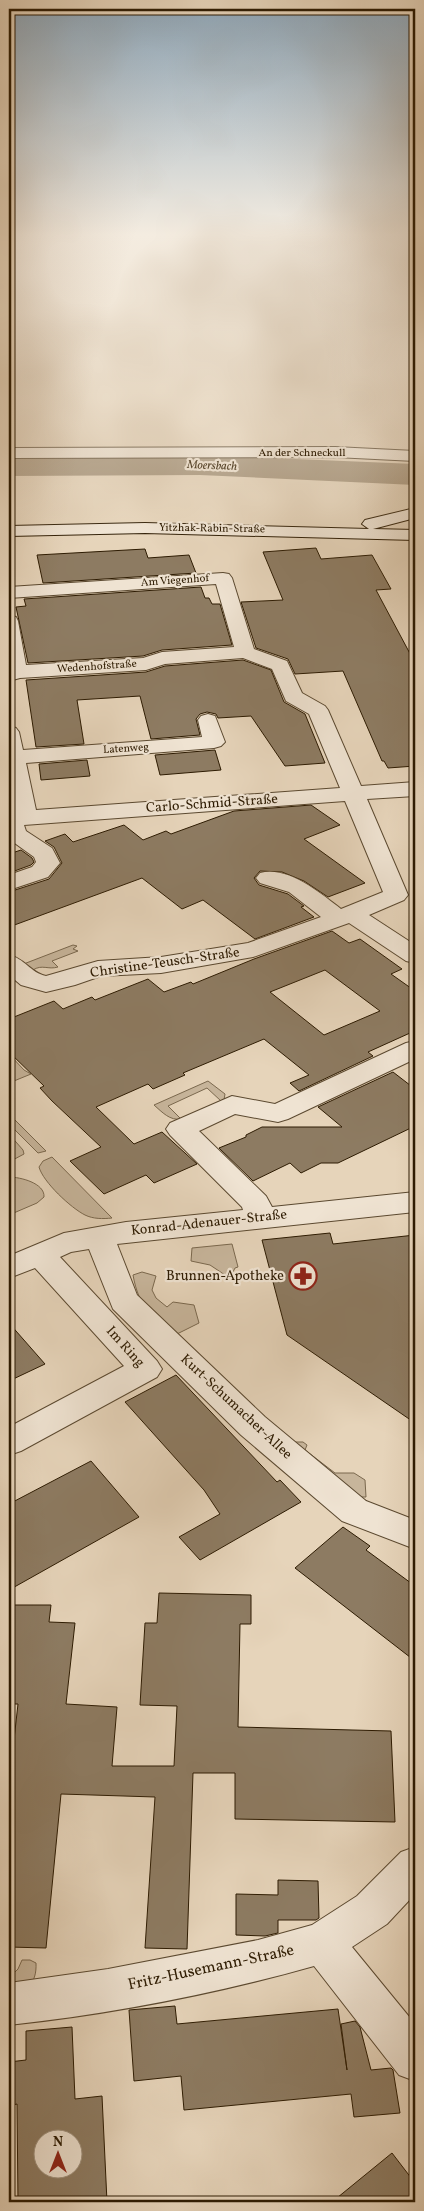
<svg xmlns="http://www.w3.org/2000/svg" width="424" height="2211" font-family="Vollkorn,serif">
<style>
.green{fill:#c7b59b;stroke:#7a684e}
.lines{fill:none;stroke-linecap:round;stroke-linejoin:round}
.river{fill:#a7957b;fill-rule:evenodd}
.building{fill:#8d7b62;stroke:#2d1b02;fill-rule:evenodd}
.street-casing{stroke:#5b4930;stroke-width:2}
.secondary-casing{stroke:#2d1b02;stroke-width:2}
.street{fill:#efe3d2;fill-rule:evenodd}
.secondary{fill:#efe3d2;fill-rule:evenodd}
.labels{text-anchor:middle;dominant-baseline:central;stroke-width:4.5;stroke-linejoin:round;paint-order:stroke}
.far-street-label{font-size:11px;fill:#2d1b02;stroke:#efe3d2}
.far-water-label{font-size:12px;font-style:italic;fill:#58462c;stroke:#efe3d2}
.street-label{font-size:14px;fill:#2d1b02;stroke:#efe3d2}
.poi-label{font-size:14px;fill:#2d1b02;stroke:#efe3d2;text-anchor:end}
.near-street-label{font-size:16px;fill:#2d1b02;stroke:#efe3d2}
</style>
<rect width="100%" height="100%" fill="#e6d4ba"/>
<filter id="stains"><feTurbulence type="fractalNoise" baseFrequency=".004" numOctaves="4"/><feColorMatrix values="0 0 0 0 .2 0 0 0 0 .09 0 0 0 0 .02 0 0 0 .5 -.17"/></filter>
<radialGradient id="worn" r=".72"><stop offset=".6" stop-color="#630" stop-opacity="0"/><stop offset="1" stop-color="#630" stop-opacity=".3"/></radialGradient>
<!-- green -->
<path class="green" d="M73 945 77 946 73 949 78 951 52 961 58 967C48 970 42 964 33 970L21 965Z
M9 1054 24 1070 31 1074 9 1083Z
M208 1081 225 1094 224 1100 221 1101 207 1088 168 1106 181 1119C170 1121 162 1112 154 1105Z
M9 1114 46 1151 38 1153 9 1124Z
M9 1134 23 1150 24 1154 9 1162Z
M52 1157 112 1218C103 1219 93 1219 85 1215 71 1208 43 1182 39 1167L43 1161Z
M9 1177C20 1177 45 1183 44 1197L37 1203 9 1215Z
M232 1244 238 1267 235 1268 233 1272 225 1275 210 1265 191 1261 192 1248Z
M142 1272 156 1276 152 1290 156 1298 167 1307 173 1302 194 1305 199 1323 173 1336C151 1314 139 1308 133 1275Z
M291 1442H303L307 1445 305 1450 335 1473H354L365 1480 366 1497H355Z
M22 1960H30L36 1963C37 1983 27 1992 9 1995V1978L18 1969Z"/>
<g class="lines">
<!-- river -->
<path class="river" d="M200 455 415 464V485L200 475 9 476V456Z"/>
</g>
<!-- building -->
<path class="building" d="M316 548 321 559 372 555 391 589 376 590 415 663V766L388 768 384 761H382L343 671 295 674 288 659 256 648 241 602 283 600 263 552Z
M145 549 148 558 189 555 196 573 43 583 37 555Z
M201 587 205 598H209L212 604H220L232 645 162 650 143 656 28 663 16 607 26 606 24 599Z
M243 660 271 670 284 702 305 714 325 763 285 766 251 716 218 718 216 714 207 712 200 714 196 719 200 735 151 739 140 696 77 700 84 744 36 747 26 680 146 672 165 666Z
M215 750 221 770 160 775 155 755Z
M87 760 90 776 41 780 39 764Z
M311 805 340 825 304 839 365 883 328 897 304 881 282 872 260 871 254 878 259 885 288 894 304 906 301 907 314 917 255 939 203 900 182 909 142 878 9 927V892L49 879 62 863 54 847 45 841 65 834 73 842 124 825 143 840 166 831 171 834 234 811Z
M21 850 32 858 34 862 31 865 9 873V854Z
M332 931 349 943 360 939 402 969 391 974 415 991V1038L410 1033 368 1052 373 1056 299 1091 290 1083 309 1075 264 1039 183 1073 185 1075 153 1089 148 1084 96 1107 134 1144 162 1132 197 1164 154 1183 146 1175 104 1194 70 1161 101 1147 52 1101 40 1088 44 1086 9 1052V1019L54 1001 63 1009 92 997 95 1000 148 979 164 992 191 982 193 984 254 959ZM325 970 380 1011 324 1035 270 992Z
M393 1072 415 1089V1126L338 1163H321L301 1173 290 1163 253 1181 219 1148 246 1137V1135L262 1127H342L318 1107Z
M330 1233 333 1244 415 1235V1423L287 1335 262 1240Z
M9 1323 45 1364 9 1381Z
M176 1375 277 1482 280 1480 301 1502 200 1560 179 1537 220 1514 204 1490 125 1402Z
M91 1461 139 1517 9 1590V1504Z
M343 1527 370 1546 366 1550 415 1586V1661L295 1568Z
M159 1593 251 1595V1624H240L238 1727 391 1731 395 1822 235 1819V1773H193L187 1949 145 1948 155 1797 61 1794 46 1948 9 1947V1784L18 1704H9V1605H51L49 1622 75 1623 66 1704 117 1707 112 1766H174L177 1706 140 1705 145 1623H157Z
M278 1880 318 1881 319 1918 316 1920H278V1933L265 1936 236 1935V1894L278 1895Z
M175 2006 177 2024 338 2009 347 2070 341 2024 355 2021 360 2027 371 2070 391 2068 393 2070 400 2113 354 2117 351 2094 184 2110 181 2076 134 2081 129 2010Z
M72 2027 75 2099 102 2096 107 2202H18L17 2104 9 2106V2062L26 2060V2031ZM42 2138H72V2168H42Z
M392 2153 415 2183V2202H332Z"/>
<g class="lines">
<!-- street casing -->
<g class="street-casing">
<path id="street" d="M335 447 415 451V461L335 457 9 458V448Z
M223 573 229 574 232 578 254 649 287 661 302 693 325 706 328 710 361 786 415 782V796L367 799 408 895 404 900 369 915 415 945V963L406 961 349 923 253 957 161 973 101 976 75 985 46 992 21 985 9 975V955C24 958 31 973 46 976L98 961 161 957 248 943 321 917 289 892 260 883 256 878 260 873C289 866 320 893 341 909L383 892 345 801 24 825 26 831 52 848 60 863 48 877 9 890V875L32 867 36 862 34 857 9 839V812H14L9 785V726L16 728 19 732 23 750 202 737 198 720 201 716 208 714 215 716 225 742 221 746 214 748 26 763 36 810 340 788 309 714 286 701 272 669 243 658 165 664 146 670 20 678 9 681V615L16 617 18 621 26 665 143 658 162 652 234 647 216 584 9 598V587Z
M415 1041V1059L288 1119 278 1122 235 1114 199 1131 266 1196 272 1207 415 1192V1212L117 1244 137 1295 265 1417 366 1501 415 1520V1549L342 1521 241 1435 113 1309 89 1249 71 1252 60 1257 157 1361 162 1369 157 1377 21 1451 9 1455V1427L124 1366 35 1268 9 1278V1256L64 1233 126 1222 243 1210 242 1207 170 1135 166 1129 170 1123 232 1096 275 1104 406 1043Z
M415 1847V1894L387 1924 352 1947 415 2024V2081L399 2075 314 1966C215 1994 111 2014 9 2025V1983L108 1969 258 1940 312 1925 357 1896 401 1852Z"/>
</g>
<!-- secondary casing -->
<g class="secondary-casing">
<path id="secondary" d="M415 508V518L373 529 415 530V540L145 533 9 536V526L145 523 369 529 362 524 365 520Z"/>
</g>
<!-- street -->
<use href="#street" class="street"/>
<!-- secondary -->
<use href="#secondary" class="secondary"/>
</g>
<!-- sky -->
<linearGradient id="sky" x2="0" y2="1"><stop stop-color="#8ea8bc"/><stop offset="0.43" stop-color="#f4ece0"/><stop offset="1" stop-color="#f4ece0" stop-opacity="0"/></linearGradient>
<rect width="424" height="546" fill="url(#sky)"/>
<!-- icons -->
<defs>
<g id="pharmacy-ring" transform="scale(1.4375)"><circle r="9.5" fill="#efe3d2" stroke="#8f2418" stroke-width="1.5"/><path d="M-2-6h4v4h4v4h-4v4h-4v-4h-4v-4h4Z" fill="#8f2418"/></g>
</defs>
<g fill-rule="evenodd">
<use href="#pharmacy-ring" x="303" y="1276"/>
</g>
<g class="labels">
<!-- far-street labels -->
<g class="far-street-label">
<text x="302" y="453">An der Schneckull</text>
<text transform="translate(212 529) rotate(1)">Yitzhak-Rabin-Straße</text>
<text transform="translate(175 581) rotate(-4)">Am Viegenhof</text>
<text transform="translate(97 667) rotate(-4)">Wedenhofstraße</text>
<text transform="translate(126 749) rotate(-4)">Latenweg</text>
</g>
<!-- far-water labels -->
<g class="far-water-label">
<text transform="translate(212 466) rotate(2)">Moersbach</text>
</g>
<!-- street labels -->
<g class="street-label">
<text transform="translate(212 804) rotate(-4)">Carlo-Schmid-Straße</text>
<text transform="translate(165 963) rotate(-8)">Christine-Teusch-Straße</text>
<text transform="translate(209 1223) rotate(-6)">Konrad-Adenauer-Straße</text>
<text transform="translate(125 1347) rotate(48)">Im Ring</text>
<text transform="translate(236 1407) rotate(43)">Kurt-Schumacher-Allee</text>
</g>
<!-- poi labels -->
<g class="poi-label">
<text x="284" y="1276">Brunnen-Apotheke</text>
</g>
<!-- near-street labels -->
<g class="near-street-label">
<text transform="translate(211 1968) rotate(-12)">Fritz-Husemann-Straße</text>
</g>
</g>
<!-- margin -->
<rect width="424" height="2211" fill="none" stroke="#e6d4ba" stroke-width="30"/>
<rect x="10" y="10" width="404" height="2191" fill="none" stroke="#2d1b02" stroke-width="2.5"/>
<rect x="15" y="15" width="394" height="2181" fill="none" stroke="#2d1b02"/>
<!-- north arrow -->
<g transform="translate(58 2154)"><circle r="24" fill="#efe3d2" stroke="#a1937f"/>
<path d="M0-4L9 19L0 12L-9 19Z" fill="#8f2418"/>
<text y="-8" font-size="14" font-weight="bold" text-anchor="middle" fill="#2d1b02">N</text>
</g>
<rect width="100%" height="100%" filter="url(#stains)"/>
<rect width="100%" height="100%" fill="url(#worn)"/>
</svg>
